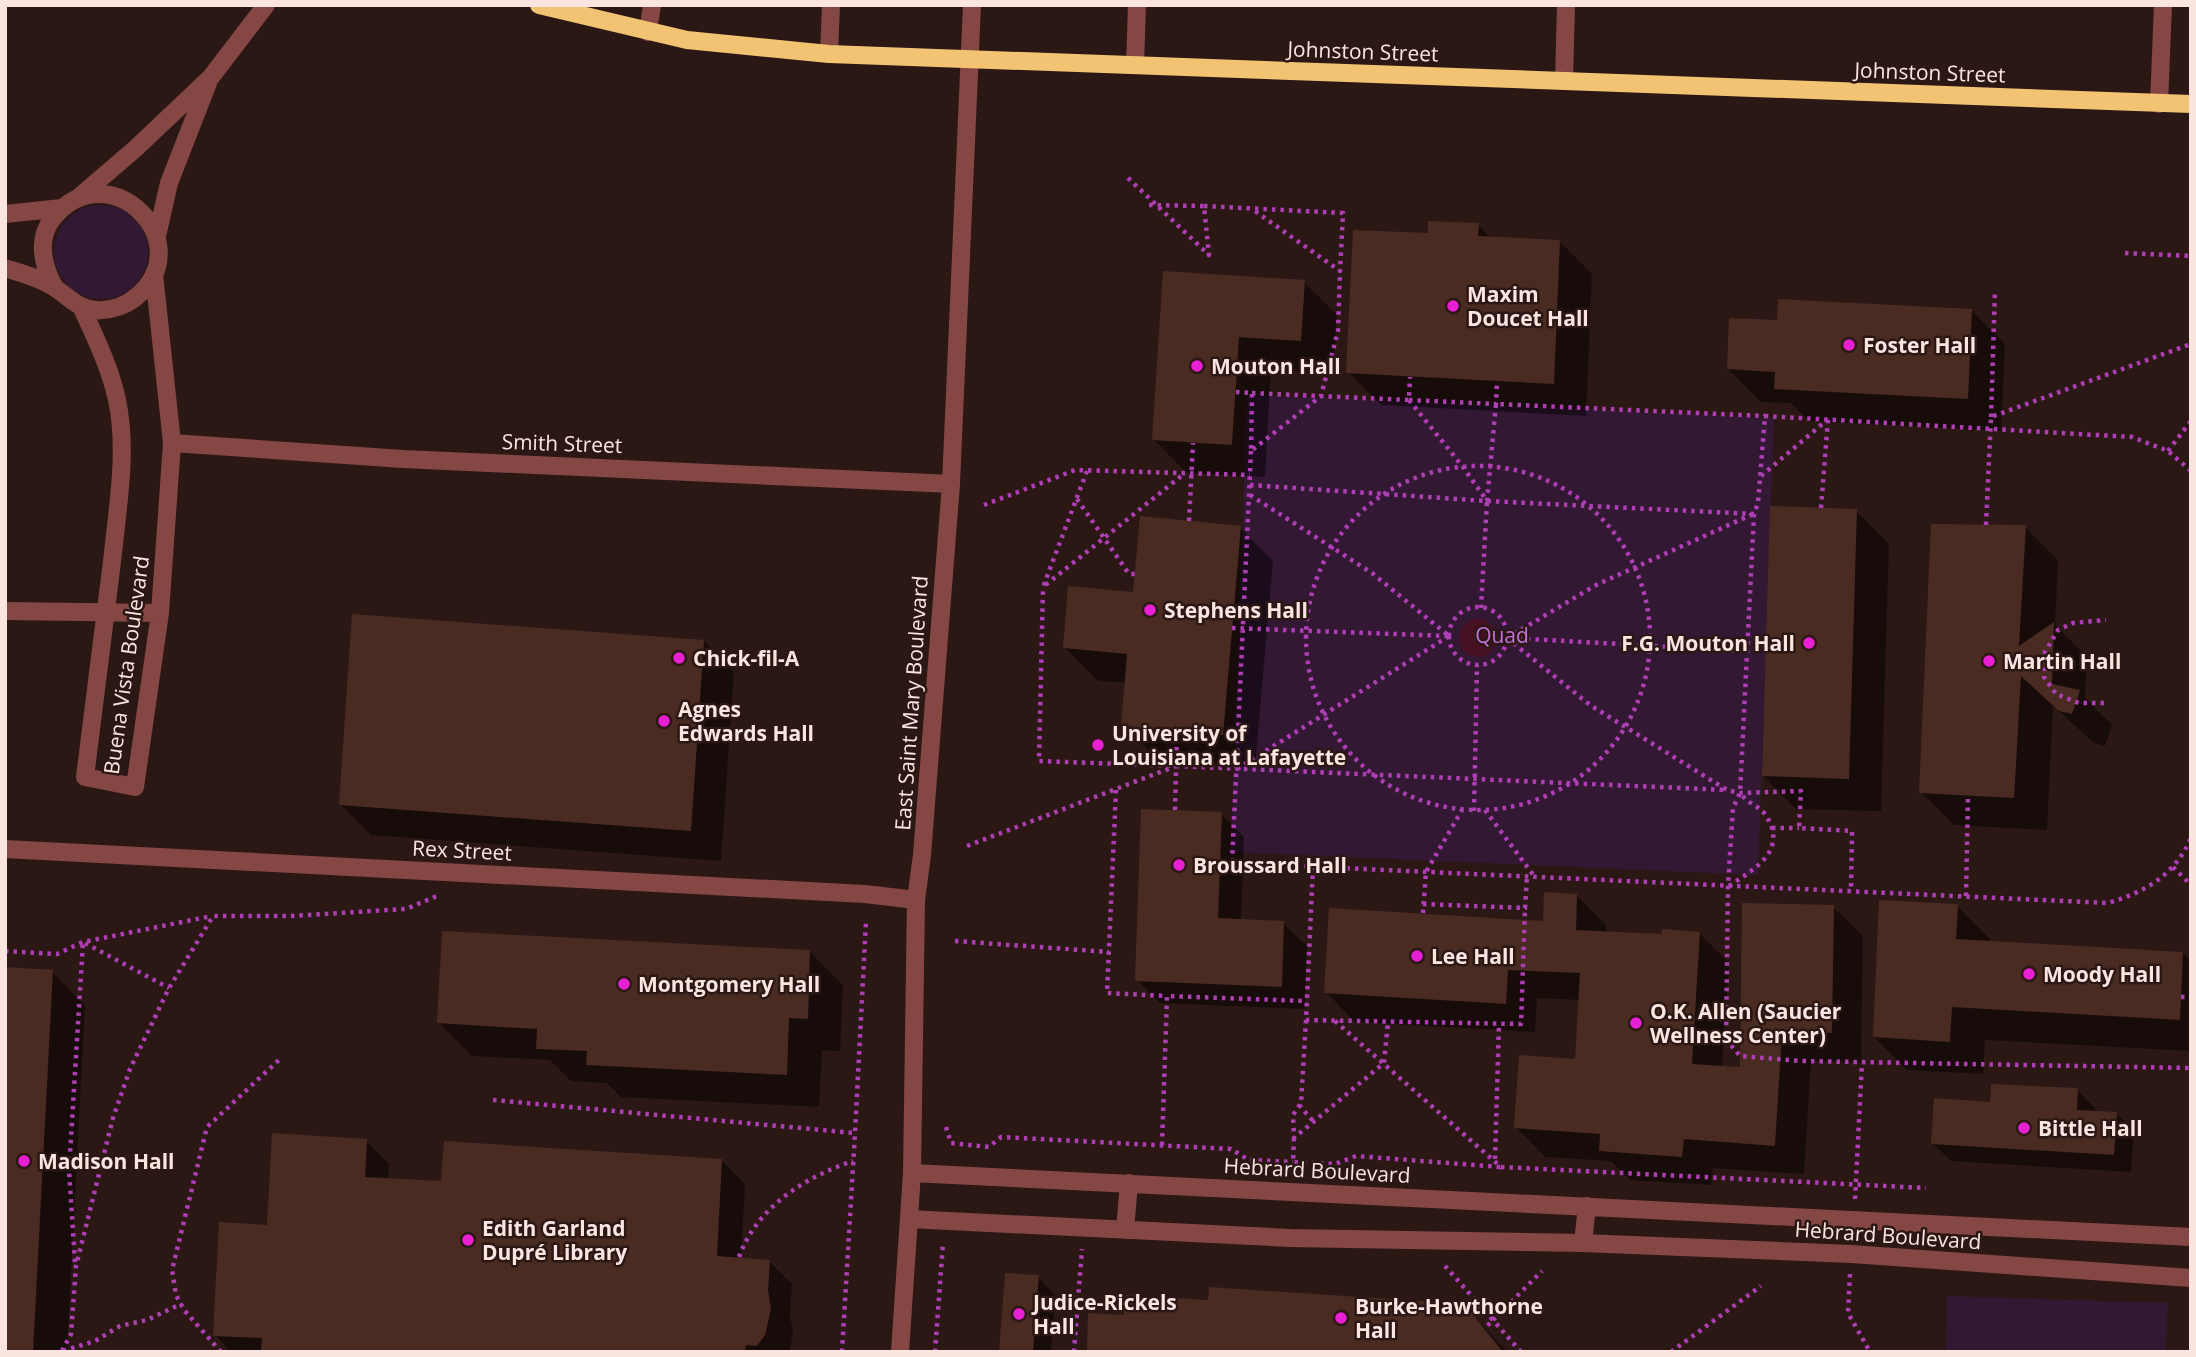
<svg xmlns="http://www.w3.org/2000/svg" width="2196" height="1357" font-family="'Open Sans',sans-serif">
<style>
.green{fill:#331834}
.water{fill:#471124}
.shadow{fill:#0007}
.building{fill:#4a2b22}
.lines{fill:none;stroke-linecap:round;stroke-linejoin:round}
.path{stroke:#ae3eb3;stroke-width:4.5;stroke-dasharray:3.5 5;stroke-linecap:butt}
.minor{stroke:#854744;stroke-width:18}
.major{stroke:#f1c372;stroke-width:18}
.poi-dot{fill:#e91fd3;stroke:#2b1814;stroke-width:2.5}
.labels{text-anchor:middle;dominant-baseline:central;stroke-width:5;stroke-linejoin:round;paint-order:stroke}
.street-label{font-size:21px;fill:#fce4e1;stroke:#2b1814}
.poi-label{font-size:21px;font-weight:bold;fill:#fce4e1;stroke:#2b1814;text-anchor:start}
.park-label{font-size:21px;fill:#bf72d7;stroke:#2b1814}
</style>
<rect width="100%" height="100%" fill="#2b1814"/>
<!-- green -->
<path class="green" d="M54 252a47 47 0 1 1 94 0a47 47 0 1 1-94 0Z
M1247 395 1774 418 1758 875 1231 852Z
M1947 1296 2168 1303 2165 1352H1946Z"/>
<!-- water -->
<path class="water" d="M1459 638a19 19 0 1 1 38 0a19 19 0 1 1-38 0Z"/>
<!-- shadow -->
<path class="shadow" d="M1478 225 1491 238 1559 241 1592 274 1586 416 1381 405 1348 372 1430 235Z
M1165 273 1304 282 1337 315 1333 373 1271 369 1265 477 1187 473 1154 440Z
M1972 311 2005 344 2001 431 1809 421 1791 403 1761 402 1728 369 1779 322Z
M1856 511 1889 544 1881 811 1796 809 1763 776Z
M2025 527 2058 560 2055 625 2087 657 2085 698 2112 725 2105 746 2094 743 2053 706 2047 830 1954 825 1921 792Z
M1240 528 1273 561 1255 767 1156 758 1123 725 1127 683 1098 681 1065 648 1134 594Z
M704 641 734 672 721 861 371 835 341 805Z
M1221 814 1244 837 1241 921 1283 923 1307 946 1305 1009 1160 1003 1137 980Z
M1577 896 1606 925V933L1664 936 1699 933 1729 963 1722 1067 1742 1069 1833 907 1863 936 1861 1062 1811 1061 1804 1174 1713 1168 1711 1185 1630 1180 1611 1161 1545 1157 1516 1127 1576 1061 1580 1000 1537 998 1535 1032 1355 1022 1326 992 1544 922Z
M1957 906 1990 939V943L2183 953 2191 961V1051L1985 1040 1983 1074 1907 1070 1874 1037Z
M810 952 843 985 840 1051 822 1050 819 1107 621 1097 607 1083 571 1081 550 1060 472 1056 439 1023Z
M52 972 85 1005 67 1352H5Z
M2077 1090 2095 1108V1112L2116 1113 2134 1131 2131 1172 1951 1161 1933 1144 1992 1103Z
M366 1141 389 1164 388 1180 443 1183 722 1161 745 1184 741 1259 769 1261 792 1284 790 1315 793 1333 790 1350 231 1352 215 1335 268 1227Z
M1038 1277 1055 1295 1051 1352H1001Z
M1210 1302 1463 1305 1507 1352H1089L1126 1316Z"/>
<!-- building -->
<path class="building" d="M1428 221 1479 223 1478 236 1560 240 1554 384 1346 373 1353 230 1428 233Z
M1163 271 1305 280 1301 341 1239 337 1232 445 1152 440Z
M1778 299 1972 309 1968 399 1774 389 1775 372 1727 369 1729 318 1777 320Z
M1770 506 1857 509 1849 779 1762 776Z
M1140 516 1241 526 1223 735 1121 726 1127 654 1063 648 1068 586 1133 592Z
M1931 524 2026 525 2019 646 2054 622 2052 684 2080 690 2072 714 2059 711 2021 676 2014 798 1919 793Z
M352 614 704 640 691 831 339 805Z
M1141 809 1222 812 1218 918 1284 921 1282 987 1135 981Z
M1544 892 1577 894 1576 930 1662 934V929L1700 932 1692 1064 1740 1067 1742 903 1834 905 1832 1033 1782 1032 1775 1146 1684 1139 1682 1157 1599 1151 1600 1134 1514 1128 1519 1055 1575 1059 1580 973 1508 970 1506 1004 1324 993 1329 908 1543 921Z
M1879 900 1958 904 1956 939 2183 952 2180 1020 1952 1007 1950 1042 1873 1037Z
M442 931 810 950 808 1019 789 1018 787 1075 586 1065 587 1051 536 1049 537 1029 437 1023Z
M5 967 53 970 33 1352H5Z
M1991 1084 2078 1088 2077 1110 2117 1112 2114 1155 1931 1144 1934 1098 1990 1102Z
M272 1133 367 1139 365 1177 441 1181 444 1141 722 1159 717 1256 770 1260 768 1290 771 1309 765 1335 757 1346 746 1345 745 1352H261L262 1338 213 1336 219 1222 267 1225Z
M1005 1273 1039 1275 1033 1352H999Z
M1209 1287 1464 1304 1503 1352H1087L1088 1313 1124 1315 1126 1295 1208 1300Z"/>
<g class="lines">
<!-- path -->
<path class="path" d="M1128 178 1209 255 1204 206 1147 205
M1204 206 1343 213 1340 271 1252 209
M2125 253 2191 256
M1236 392 1252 393 1251 451 1321 396 1338 331 1340 271
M1252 393 1409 400 1410 377
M1409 400 1463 467 1487 501 1496 404 1765 416
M1409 400 1496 404 1497 381
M1991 417 1995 290
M1251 451 1232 863 2108 903C2145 892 2175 875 2191 838
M2168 451 2191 421
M1306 638a172 172 0 1 1 344 0a172 172 0 1 1-344 0Z
M1087 471 1043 587 1185 473
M2191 471 2168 451 2132 437 1765 416 1758 503 1754 514 1740 793 1733 808 1728 886 1726 1039 1740 1056 1801 1061 2191 1068
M1761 476 1827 420
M1250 485 1487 501 1754 514
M1250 495 1372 573 1449 636
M1077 499 1129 574H1135
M984 505 1075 470 1250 475
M1821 508 1828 419
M1189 521 1193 443
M1986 525 1991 417 2191 344
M1449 636a29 29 0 1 1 58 0a29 29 0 1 1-58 0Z
M1481 608 1487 501
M1232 628 1448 636
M1507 638 1590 705 1727 790 1740 793 1801 791 1799 828 1852 831 1851 891
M1507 638 1596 585 1753 514
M1510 638 1746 651
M2104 703H2079L2056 694 2044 677 2045 652 2058 630 2073 623 2106 620
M1176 766 1727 790
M1237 769 1449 636
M1116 790 1107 993 1167 996
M1175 810 1177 731
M1485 810 1534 876
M1474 811 1477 665
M1772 828H1799
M967 846 1176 766 1039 761 1043 587
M1313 867 1306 1020 1521 1024 1525 908
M2173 867 2191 885
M1729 886C1756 868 1789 850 1765 814 1758 805 1749 805 1740 793
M1966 896 1968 797
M1423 904 1525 908 1527 877
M1423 913 1426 872 1462 810
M955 941 1109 952
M5 951 57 954 83 942 212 916
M2181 997H2191
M1306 1020 1301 1103 1293 1115 1294 1138 1384 1063 1388 1022
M1335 1021 1501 1167 1926 1188
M493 1100 855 1133 866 922
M1299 1105 1314 1122
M946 1127 951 1143 989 1147 1001 1137 1231 1149 1249 1160 1293 1162
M1294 1138 1293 1162 1335 1164 1356 1156 1501 1167
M1162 1145 1167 996 1307 1001
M1495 1159 1499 1024
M1855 1199 1862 1063
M739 1257C757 1207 805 1177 853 1161
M75 1262 69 1170 83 942 169 988
M1445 1266 1493 1320 1484 1329
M1850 1274 1848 1313 1870 1352
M62 1351 71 1334 76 1266 113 1118 130 1069 169 988 213 916H290L406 909 437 896
M63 1351 95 1341 120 1326 147 1320 181 1304
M221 1352 184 1310 176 1295 172 1270 207 1127 282 1057
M842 1352 855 1133
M935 1352 943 1243
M1074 1352 1082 1249
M1521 1352 1493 1320 1542 1271
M1671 1352 1761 1286"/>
<!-- minor -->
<path class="minor" d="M648 32 652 5
M829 54 831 5
M1135 65 1137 5
M1564 81 1566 5
M2159 104 2163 5
M79 197 135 149 211 77 266 5
M5 214 62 208
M157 236 169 183 208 83
M5 268C21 273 41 278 55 288 69 297 78 309 96 310 110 311 125 306 136 297 202 243 109 150 53 218 36 239 43 267 55 288
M81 306C95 337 110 367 117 400 127 447 119 498 114 544 105 622 95 700 85 777L135 787 160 613 172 443 154 274
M172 443 403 459 951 484
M5 611 160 613
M5 849 865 894 916 900
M912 1173 2191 1237
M909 1219 1290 1238 1583 1243 1851 1254 2191 1278
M1125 1230 1129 1183
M1583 1243 1587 1206
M900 1352 912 1173 916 900 922 855 951 484 972 5"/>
<!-- major -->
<path class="major" d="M539 5 687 40 829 54 2191 104"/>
</g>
<!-- markers -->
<g class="poi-dot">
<circle cx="1453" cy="306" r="7"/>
<circle cx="1849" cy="345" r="7"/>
<circle cx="1197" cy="366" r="7"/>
<circle cx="1150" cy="610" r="7"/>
<circle cx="1809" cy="643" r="7"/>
<circle cx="679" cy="658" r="7"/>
<circle cx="1989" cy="661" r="7"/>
<circle cx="664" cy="721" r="7"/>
<circle cx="1098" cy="745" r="7"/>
<circle cx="1179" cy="865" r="7"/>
<circle cx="1417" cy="956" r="7"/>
<circle cx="2029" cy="974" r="7"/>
<circle cx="624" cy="984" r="7"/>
<circle cx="1636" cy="1023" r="7"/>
<circle cx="2024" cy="1128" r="7"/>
<circle cx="24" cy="1161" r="7"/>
<circle cx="468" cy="1240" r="7"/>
<circle cx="1019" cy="1314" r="7"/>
<circle cx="1341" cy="1318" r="7"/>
</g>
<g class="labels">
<!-- street labels -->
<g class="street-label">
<text transform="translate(1363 51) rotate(2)">Johnston Street</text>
<text transform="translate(1930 72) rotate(2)">Johnston Street</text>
<text transform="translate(562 443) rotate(2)">Smith Street</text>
<text transform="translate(126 665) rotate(-82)">Buena Vista Boulevard</text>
<text transform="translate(911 703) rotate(-86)">East Saint Mary Boulevard</text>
<text transform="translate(462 850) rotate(3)">Rex Street</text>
<text transform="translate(1317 1170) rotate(3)">Hebrard Boulevard</text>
<text transform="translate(1888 1235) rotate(4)">Hebrard Boulevard</text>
</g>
<!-- poi labels -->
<g class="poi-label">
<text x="1467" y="294">Maxim<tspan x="1467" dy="24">Doucet Hall</tspan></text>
<text x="1863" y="345">Foster Hall</text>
<text x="1211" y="366">Mouton Hall</text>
<text x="1164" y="610">Stephens Hall</text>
<text x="1795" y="643" text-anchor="end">F.G. Mouton Hall</text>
<text x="693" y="658">Chick-fil-A</text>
<text x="2003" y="661">Martin Hall</text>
<text x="678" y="709">Agnes<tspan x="678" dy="24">Edwards Hall</tspan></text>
<text x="1112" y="733">University of<tspan x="1112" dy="24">Louisiana at Lafayette</tspan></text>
<text x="1193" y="865">Broussard Hall</text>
<text x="1431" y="956">Lee Hall</text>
<text x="2043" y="974">Moody Hall</text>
<text x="638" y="984">Montgomery Hall</text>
<text x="1650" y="1011">O.K. Allen (Saucier<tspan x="1650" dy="24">Wellness Center)</tspan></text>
<text x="2038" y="1128">Bittle Hall</text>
<text x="38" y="1161">Madison Hall</text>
<text x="482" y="1228">Edith Garland<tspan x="482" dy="24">Dupré Library</tspan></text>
<text x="1033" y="1302">Judice-Rickels<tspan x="1033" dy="24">Hall</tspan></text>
<text x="1355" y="1306">Burke-Hawthorne<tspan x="1355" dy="24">Hall</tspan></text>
</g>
<!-- park labels -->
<g class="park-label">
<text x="1502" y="635">Quad</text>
</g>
</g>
<!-- border -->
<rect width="2196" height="1357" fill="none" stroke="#fce4e1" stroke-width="14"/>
</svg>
